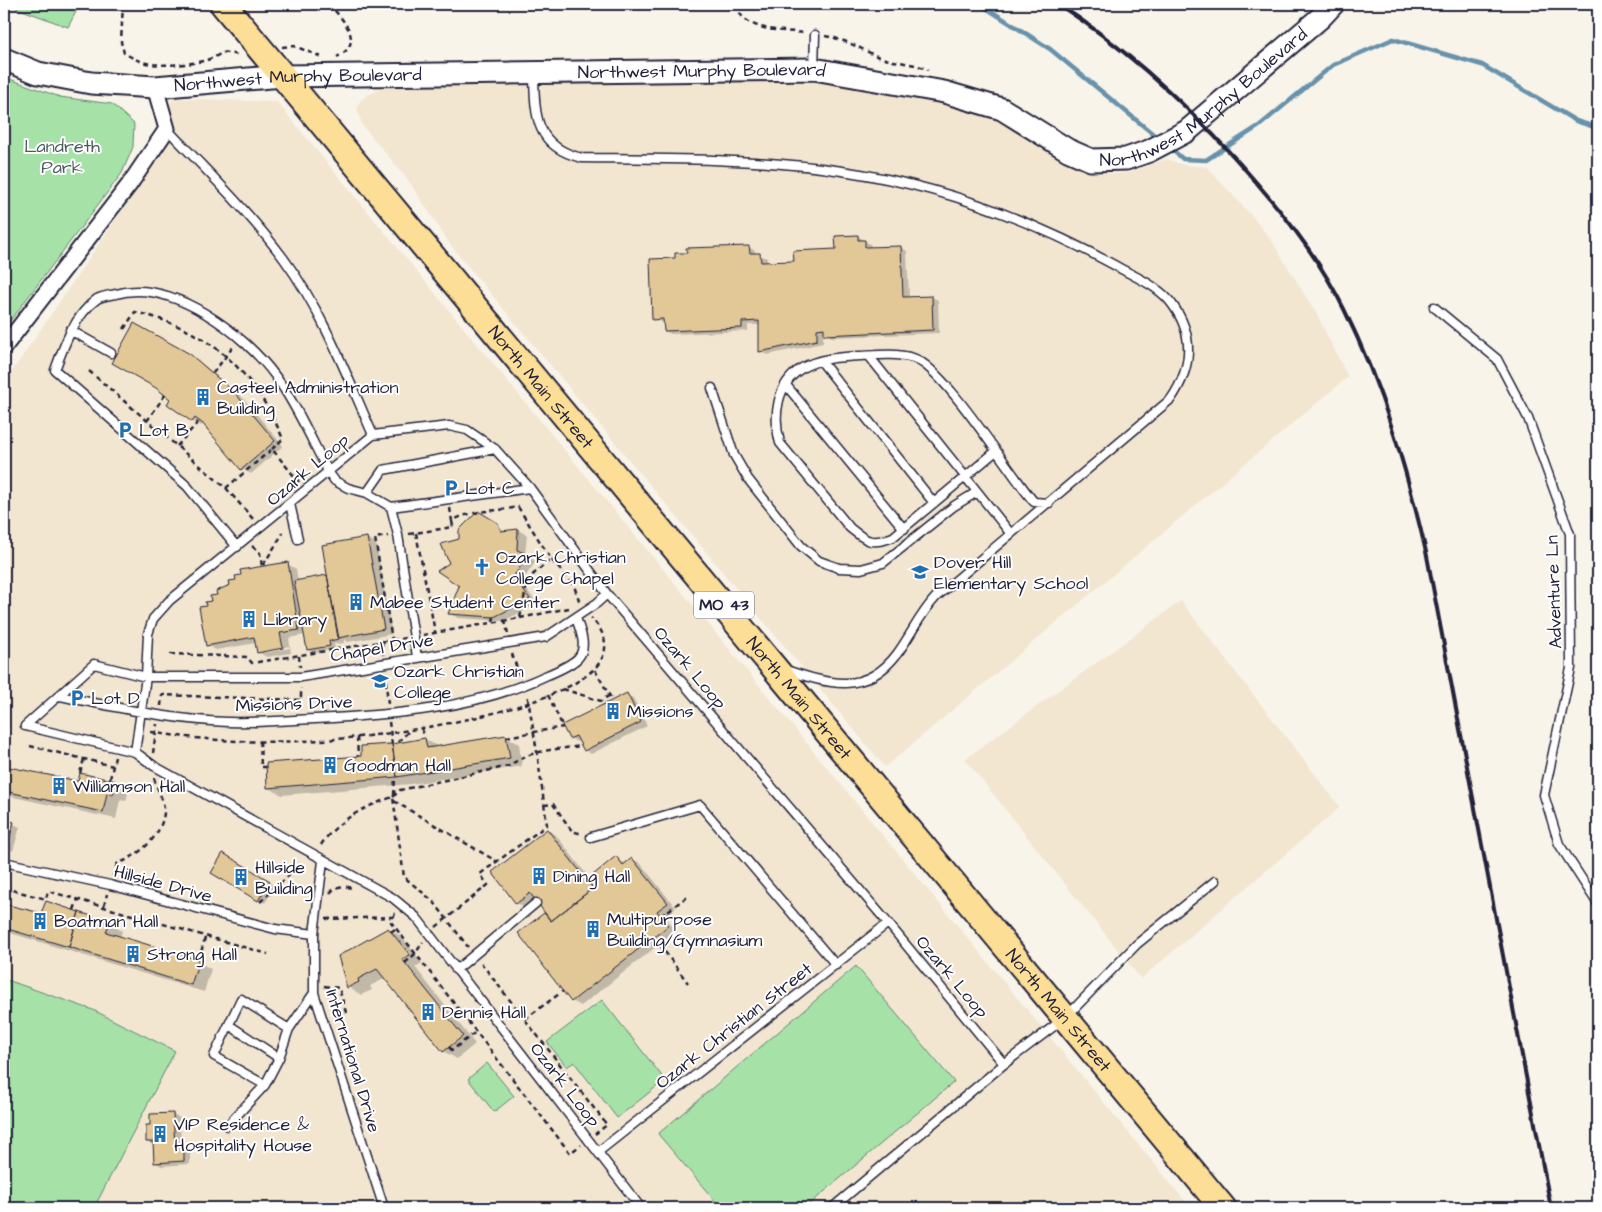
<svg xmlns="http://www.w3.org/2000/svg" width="1602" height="1212" font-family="'Architects Daughter',sans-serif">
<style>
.built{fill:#f2e6d1}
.green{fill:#a6e2a8;stroke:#648272}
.shadow{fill:#0003;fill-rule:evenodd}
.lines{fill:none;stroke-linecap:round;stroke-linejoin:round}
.stream{stroke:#6792ab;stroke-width:4.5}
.building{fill:#e2c797;stroke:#22223b}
.lane-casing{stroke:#22223b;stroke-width:11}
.street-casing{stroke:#22223b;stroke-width:19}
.secondary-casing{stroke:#22223b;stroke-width:25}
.primary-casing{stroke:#22223b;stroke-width:29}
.path{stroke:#22223b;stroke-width:2.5;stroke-dasharray:5 4;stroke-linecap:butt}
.lane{stroke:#fff;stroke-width:8}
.street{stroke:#fff;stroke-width:15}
.secondary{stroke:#fff;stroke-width:21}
.primary{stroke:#fdde96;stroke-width:25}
.rail{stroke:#22223b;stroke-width:4}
.labels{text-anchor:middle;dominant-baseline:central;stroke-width:4;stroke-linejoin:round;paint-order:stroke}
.shield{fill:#fff;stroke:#646476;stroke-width:1}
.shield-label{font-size:16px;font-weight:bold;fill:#22223b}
.street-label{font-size:18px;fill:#22223b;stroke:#fff}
.park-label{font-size:18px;fill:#4a5c5c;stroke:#fff}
.poi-label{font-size:18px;fill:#22223b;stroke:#fff;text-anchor:start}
</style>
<rect width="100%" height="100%" fill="#f9f4ea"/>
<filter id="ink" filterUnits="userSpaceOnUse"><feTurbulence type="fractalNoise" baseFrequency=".02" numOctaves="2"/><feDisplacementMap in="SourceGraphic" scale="10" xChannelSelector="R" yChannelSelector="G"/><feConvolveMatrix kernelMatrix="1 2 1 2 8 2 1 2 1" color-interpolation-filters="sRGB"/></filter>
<g filter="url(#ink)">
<!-- built -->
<path class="built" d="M802 77 849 84 981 113 1020 130 1093 171 1113 174 1128 173 1166 159 1184 165 1207 167 1251 215 1272 241 1316 313 1348 377 885 767 451 246 408 180 362 125 357 109 360 101 366 96 385 87 571 79Z
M172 98 277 102 1191 1208H94L175 1051 93 1010 4 979V383L163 150Z
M1181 601 1340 807 1141 979 965 759Z"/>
<!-- green -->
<path class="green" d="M6 4H80L68 27Z
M4 77 60 97 112 104 134 124 133 147 122 173 4 329Z
M856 966 954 1082 805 1208H721L658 1134Z
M4 979 93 1010 175 1051 94 1208H4Z
M602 1000 665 1080 617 1118 574 1062 567 1067 547 1042Z
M487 1063 514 1096 494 1112 468 1079Z"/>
<!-- shadow -->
<path class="shadow" d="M858 236 871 245V248L901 247 907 251 909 298 932 297 938 300 939 333 832 337 823 332V343L767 355 760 351V325H748V331L671 334 665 331V323L653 319 677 259 749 247 755 251V254L767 258V263L795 262 837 251Z
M135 324 199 361 244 399 283 446 251 474 242 469 204 423 201 426 192 421 172 398Z
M478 512 507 532 518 530 527 535 525 555 536 561 521 583 538 604 503 621 458 618 450 614 460 586 450 563 460 540Z
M367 538 376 543 392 634 348 642 344 639V643L334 644 335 649 314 653 308 650 305 635 289 638 291 653 267 657 258 652 256 643 216 650 207 645V607L212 602 287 564 296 569 298 582 328 576ZM289 646 290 648 264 653V651Z
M626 694 633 698 647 726 591 754 585 750 580 740 577 742 570 738Z
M506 736 519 744 522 766 411 784 282 795 268 788 363 757 362 747 425 739 439 747Z
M4 767 79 783 116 782 129 789 126 801 120 800 116 819 4 795Z
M4 820 20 827 13 851 4 848Z
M547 830 556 835 590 879 616 858 626 864 633 859 641 864 676 908 665 916 676 931 581 1006 572 1001 519 934 546 913 536 900 526 908 517 903Z
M223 855 275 886 265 903 213 872Z
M4 905 42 915 109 923 122 931 120 938 198 962 211 969 204 992 4 931Z
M388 929 402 937 422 963 415 967 475 1044 457 1059 443 1051 386 978 370 986 372 990 361 995 348 987Z
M173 1114 180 1118 181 1148 190 1151V1164L161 1166 155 1162 154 1145 147 1142 152 1126 151 1115Z"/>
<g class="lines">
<!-- stream -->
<path class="stream" d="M980 4 1050 49 1158 138
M1170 148 1183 159 1206 160 1259 126 1333 65 1393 39 1482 65 1576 121 1598 128"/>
</g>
<!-- building -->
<path class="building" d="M858 235V240H865V247L901 246 903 297 932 296 933 330 824 335V328L817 329V340L759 352V321L742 322V328L664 331 663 319 652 320 650 259 675 258V253H687L686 248 749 246 750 253H760L761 262 794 261 793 251 836 249 835 236Z
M134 323 190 354 235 393 275 441 241 470 203 424 195 418 192 422 167 404 170 399 156 388 112 363Z
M478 511 498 523 501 531 518 529 517 550 529 555 513 577 530 599 494 617 448 614 459 586 437 571 449 563 441 544 459 539V530Z
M367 537 384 629 338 638 322 545Z
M288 562 299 630 280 633 283 648 257 653 254 637 206 646 199 607 206 606 205 602 211 601 210 596 217 595 216 591 230 585 229 581 236 580 235 576 241 575 240 570Z
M327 575 339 639 329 641 330 646 307 650 294 581Z
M627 693 641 722 584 751 576 736 569 739 562 725Z
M506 735 510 758 397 777 392 744 425 738 427 748Z
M392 744 397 777 267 788 266 763 361 756V746Z
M4 766 78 781 80 773 116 781 113 795 107 793 103 812 4 791Z
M4 819 14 822 7 848H4Z
M547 829 593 888 551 921 530 893 516 904 492 872Z
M223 853 270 881 258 901 211 873Z
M616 856 623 865 632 858 668 903 657 911 668 926 571 1002 518 933 544 913 551 921 593 888 587 880Z
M46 901 79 912 69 947 4 928V904L41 913Z
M79 912 110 922 106 932 199 960 191 985 69 947Z
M388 928 410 955 402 959 463 1036 443 1052 377 969 358 979 359 982 347 988 338 956Z
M173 1113 175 1147H184V1161L154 1163 153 1142H146V1125H150V1114Z"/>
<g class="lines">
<!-- lane casing -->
<g class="lane-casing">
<path id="lane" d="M814 67 815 35
M534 75C535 116 535 147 582 158 669 159 756 158 842 171 938 185 1032 220 1116 266 1135 277 1159 286 1172 304 1195 335 1192 368 1171 399L936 597C920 614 911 635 897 654 865 696 829 684 786 670
M167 129C207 171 249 212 284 259 323 312 347 376 373 435
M1434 307 1497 359 1528 418 1570 534 1571 668 1544 795 1559 844 1598 904
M70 330 111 353
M869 356 1011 534
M821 361 934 503
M786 385 904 529
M712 388 734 455 748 479 801 546 819 561 839 568 861 569 883 563 954 506 977 492
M995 452 893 537C872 545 867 542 850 528L780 443C773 417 776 384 802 368 819 358 841 357 861 356 878 355 896 353 913 358 944 367 1009 473 1034 502L1049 503
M367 493 383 470 495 449
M290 504 298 539
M391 507 398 535 417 657
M237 547 187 486 55 370C64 345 75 315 97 299 102 296 110 295 116 294 171 278 245 334 276 377 297 406 312 441 329 473L335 481 348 488 367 493 391 507 530 488
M60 696C115 707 171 720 228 722 257 723 286 720 315 719 392 715 474 709 545 676 555 672 570 666 578 658 588 647 580 630 576 618
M135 752 25 726 94 664 146 677H301L546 637 597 603 607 594
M591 837 700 805 836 965
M323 861 314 934V993L384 1208
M4 862 110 885 275 929 314 934
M456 970 536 903
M229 1025 279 1058
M289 1029 241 999 214 1056 265 1085 279 1058 289 1029 314 993
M1004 1064 1066 1017 1137 944 1215 881
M227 1126 265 1085
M598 1152 888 923
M641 1208 416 917 393 898 154 766 135 752 146 677 148 634 153 619 169 601 373 435 449 426 467 430 495 449 530 488 607 594 888 923 1004 1064 832 1208"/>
</g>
<!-- street casing -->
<g class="street-casing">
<path id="street" d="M4 347 129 185 167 129 155 87"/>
</g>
<!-- secondary casing -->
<g class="secondary-casing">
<g id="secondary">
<path id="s1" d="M4 59 38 73 91 83 155 87 283 76 814 69 944 92 1002 109 1068 150 1091 160 1126 159 1149 151 1187 131 1320 18 1333 4"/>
</g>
</g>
<!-- primary casing -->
<g class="primary-casing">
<g id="primary">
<path id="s2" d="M223 4 1223 1208"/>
</g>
</g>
<!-- path -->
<path class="path" d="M123 4 121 42 124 53C131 57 138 61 146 63 163 67 210 65 222 52L240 55
M329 4C343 20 366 42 337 57
M737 4C740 32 783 30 805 33
M825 36C845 39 861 49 879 57 895 63 913 62 928 70
M282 47 294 46 322 57
M124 329 135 312C208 329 254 370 283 439L272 449
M89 371 226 488 272 449 299 482
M213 373 233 347
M147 421 165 395
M177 446 199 421
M226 488 253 519
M450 508 452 521C472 509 496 512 518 507L551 559 574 586 579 600 577 603
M416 533 435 632
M409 534 453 527 452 521
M252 546 260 553 262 567 283 533
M520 618 569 608
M505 620 508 634
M493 622 494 617
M423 635 520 618 528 579 551 559
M392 640 405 638
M382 641 383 655
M170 654 247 657 252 663 392 640 375 538 388 536
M512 654 520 677
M299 656 300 667
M595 670 612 700
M385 672 388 704
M563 689 601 701 610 695
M548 695 562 725
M161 706 162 695 301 700V688
M389 722 392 744
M422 729 423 738
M151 732C216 743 282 744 348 738 388 735 671 699 591 618
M357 737 358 756
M506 737 563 727
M260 741 261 767H266
M398 742 408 732
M30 746 113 766
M153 753 157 724
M80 773 84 759
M110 779 115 757
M394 795 395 777
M393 797 400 790 509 766C532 749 554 750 581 746
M394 801 496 861
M544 805 553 804 572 831 582 834
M321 845C337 820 366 806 393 797L404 877 434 902 468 947
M113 876 117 864C138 856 161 838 164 813 165 802 157 789 154 778
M4 888 46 899 48 891 268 954
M330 893C337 885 343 886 352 888
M260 902 298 867
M104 906 107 894
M74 910 78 899
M395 913 391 922 570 1153 581 1145
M661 916 688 896
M326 919 393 917
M436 927 488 885 480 874 547 825 537 752 527 693
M391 932 396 928
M654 937 688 983
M199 960 206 934
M405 963 415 954 423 942
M481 963 607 1125 595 1134
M324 986 339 988 347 1016
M525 1019 563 991
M449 1047 452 1050 476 1032"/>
<!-- lane -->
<use href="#lane" class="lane"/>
<!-- street -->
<use href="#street" class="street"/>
<!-- secondary -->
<use href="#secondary" class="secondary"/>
<!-- primary -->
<use href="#primary" class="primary"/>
<!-- rail -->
<path class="rail" d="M1058 4C1124 47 1181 99 1234 157 1276 204 1316 252 1344 309 1383 388 1407 470 1427 556L1551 1208"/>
</g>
</g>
<!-- icons -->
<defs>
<g id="building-bare" transform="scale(1.35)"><path d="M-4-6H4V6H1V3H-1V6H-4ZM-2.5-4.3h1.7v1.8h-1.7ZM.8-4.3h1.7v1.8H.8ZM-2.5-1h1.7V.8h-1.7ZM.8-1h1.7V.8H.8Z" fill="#1f6fb2" stroke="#fff" stroke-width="2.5" paint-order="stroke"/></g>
<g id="parking-bare" transform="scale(1.35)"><path d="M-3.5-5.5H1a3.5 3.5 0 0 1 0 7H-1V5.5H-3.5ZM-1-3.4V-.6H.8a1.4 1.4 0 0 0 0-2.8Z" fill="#1f6fb2" stroke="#fff" stroke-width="2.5" paint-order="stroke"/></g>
<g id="church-bare" transform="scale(1.35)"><path d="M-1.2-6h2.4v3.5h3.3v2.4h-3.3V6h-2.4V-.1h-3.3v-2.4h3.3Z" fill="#1f6fb2" stroke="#fff" stroke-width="2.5" paint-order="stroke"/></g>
<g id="school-bare" transform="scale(1.35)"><path d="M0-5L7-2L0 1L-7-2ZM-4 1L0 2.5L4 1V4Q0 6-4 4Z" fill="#1f6fb2" stroke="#fff" stroke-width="2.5" paint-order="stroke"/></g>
<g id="university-bare" transform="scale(1.35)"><path d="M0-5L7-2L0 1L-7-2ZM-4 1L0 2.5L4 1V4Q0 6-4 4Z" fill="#1f6fb2" stroke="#fff" stroke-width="2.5" paint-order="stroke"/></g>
</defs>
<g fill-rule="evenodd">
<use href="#building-bare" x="203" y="397"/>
<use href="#parking-bare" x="125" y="430"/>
<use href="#parking-bare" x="451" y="488"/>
<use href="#church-bare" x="482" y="567"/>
<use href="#school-bare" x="920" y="572"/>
<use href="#building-bare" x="356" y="602"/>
<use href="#building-bare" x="249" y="619"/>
<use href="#university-bare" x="380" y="681"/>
<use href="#parking-bare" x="77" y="698"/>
<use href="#building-bare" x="613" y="711"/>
<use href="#building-bare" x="330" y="765"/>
<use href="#building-bare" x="59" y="786"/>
<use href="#building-bare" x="539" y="876"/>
<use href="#building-bare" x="241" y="877"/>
<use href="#building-bare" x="40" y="921"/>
<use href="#building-bare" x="593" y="929"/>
<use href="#building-bare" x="133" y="954"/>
<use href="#building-bare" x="428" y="1012"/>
<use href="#building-bare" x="160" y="1134"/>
</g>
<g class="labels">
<!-- shield labels -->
<rect class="shield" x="694" y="591.5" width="60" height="27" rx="4"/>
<g class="shield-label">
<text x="724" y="605">MO 43</text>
</g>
<!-- street labels -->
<g class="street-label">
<text stroke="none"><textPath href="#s1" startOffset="702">Northwest Murphy Boulevard</textPath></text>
<text stroke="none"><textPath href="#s1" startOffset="298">Northwest Murphy Boulevard</textPath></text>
<text stroke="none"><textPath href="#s1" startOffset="1242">Northwest Murphy Boulevard</textPath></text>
<text stroke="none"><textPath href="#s2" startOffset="498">North Main Street</textPath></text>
<text transform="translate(308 470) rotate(-40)">Ozark Loop</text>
<text transform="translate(1554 592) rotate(-92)">Adventure Ln</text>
<text transform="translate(382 648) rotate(-9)">Chapel Drive</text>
<text transform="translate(690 668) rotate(50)">Ozark Loop</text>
<text stroke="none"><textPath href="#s2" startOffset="902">North Main Street</textPath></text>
<text transform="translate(294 704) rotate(-2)">Missions Drive</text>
<text transform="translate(163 884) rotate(15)">Hillside Drive</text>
<text transform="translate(952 977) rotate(50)">Ozark Loop</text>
<text stroke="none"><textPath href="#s2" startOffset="1308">North Main Street</textPath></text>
<text transform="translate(734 1026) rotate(-38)">Ozark Christian Street</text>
<text transform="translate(353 1061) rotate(73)">International Drive</text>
<text transform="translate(565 1085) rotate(52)">Ozark Loop</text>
</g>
<!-- park labels -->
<g class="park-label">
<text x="62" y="146">Landreth<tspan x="62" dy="21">Park</tspan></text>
</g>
<!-- poi labels -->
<g class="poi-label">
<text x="217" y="387">Casteel Administration<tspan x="217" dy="21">Building</tspan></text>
<text x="139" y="430">Lot B</text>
<text x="465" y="488">Lot C</text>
<text x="496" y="557">Ozark Christian<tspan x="496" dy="21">College Chapel</tspan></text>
<text x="934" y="562">Dover Hill<tspan x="934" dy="21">Elementary School</tspan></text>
<text x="370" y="602">Mabee Student Center</text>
<text x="263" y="619">Library</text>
<text x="394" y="671">Ozark Christian<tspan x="394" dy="21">College</tspan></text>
<text x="91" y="698">Lot D</text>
<text x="627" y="711">Missions</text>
<text x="344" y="765">Goodman Hall</text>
<text x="73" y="786">Williamson Hall</text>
<text x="255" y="867">Hillside<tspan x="255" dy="21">Building</tspan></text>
<text x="553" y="876">Dining Hall</text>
<text x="607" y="919">Multipurpose<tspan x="607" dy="21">Building/Gymnasium</tspan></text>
<text x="54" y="921">Boatman Hall</text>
<text x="147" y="954">Strong Hall</text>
<text x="442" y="1012">Dennis Hall</text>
<text x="174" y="1124">VIP Residence &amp;<tspan x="174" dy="21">Hospitality House</tspan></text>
</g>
</g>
<!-- margin -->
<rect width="1602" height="1212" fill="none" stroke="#fff" stroke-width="20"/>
<rect x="10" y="10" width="1582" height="1192" fill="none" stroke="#22223b" stroke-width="2" filter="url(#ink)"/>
</svg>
